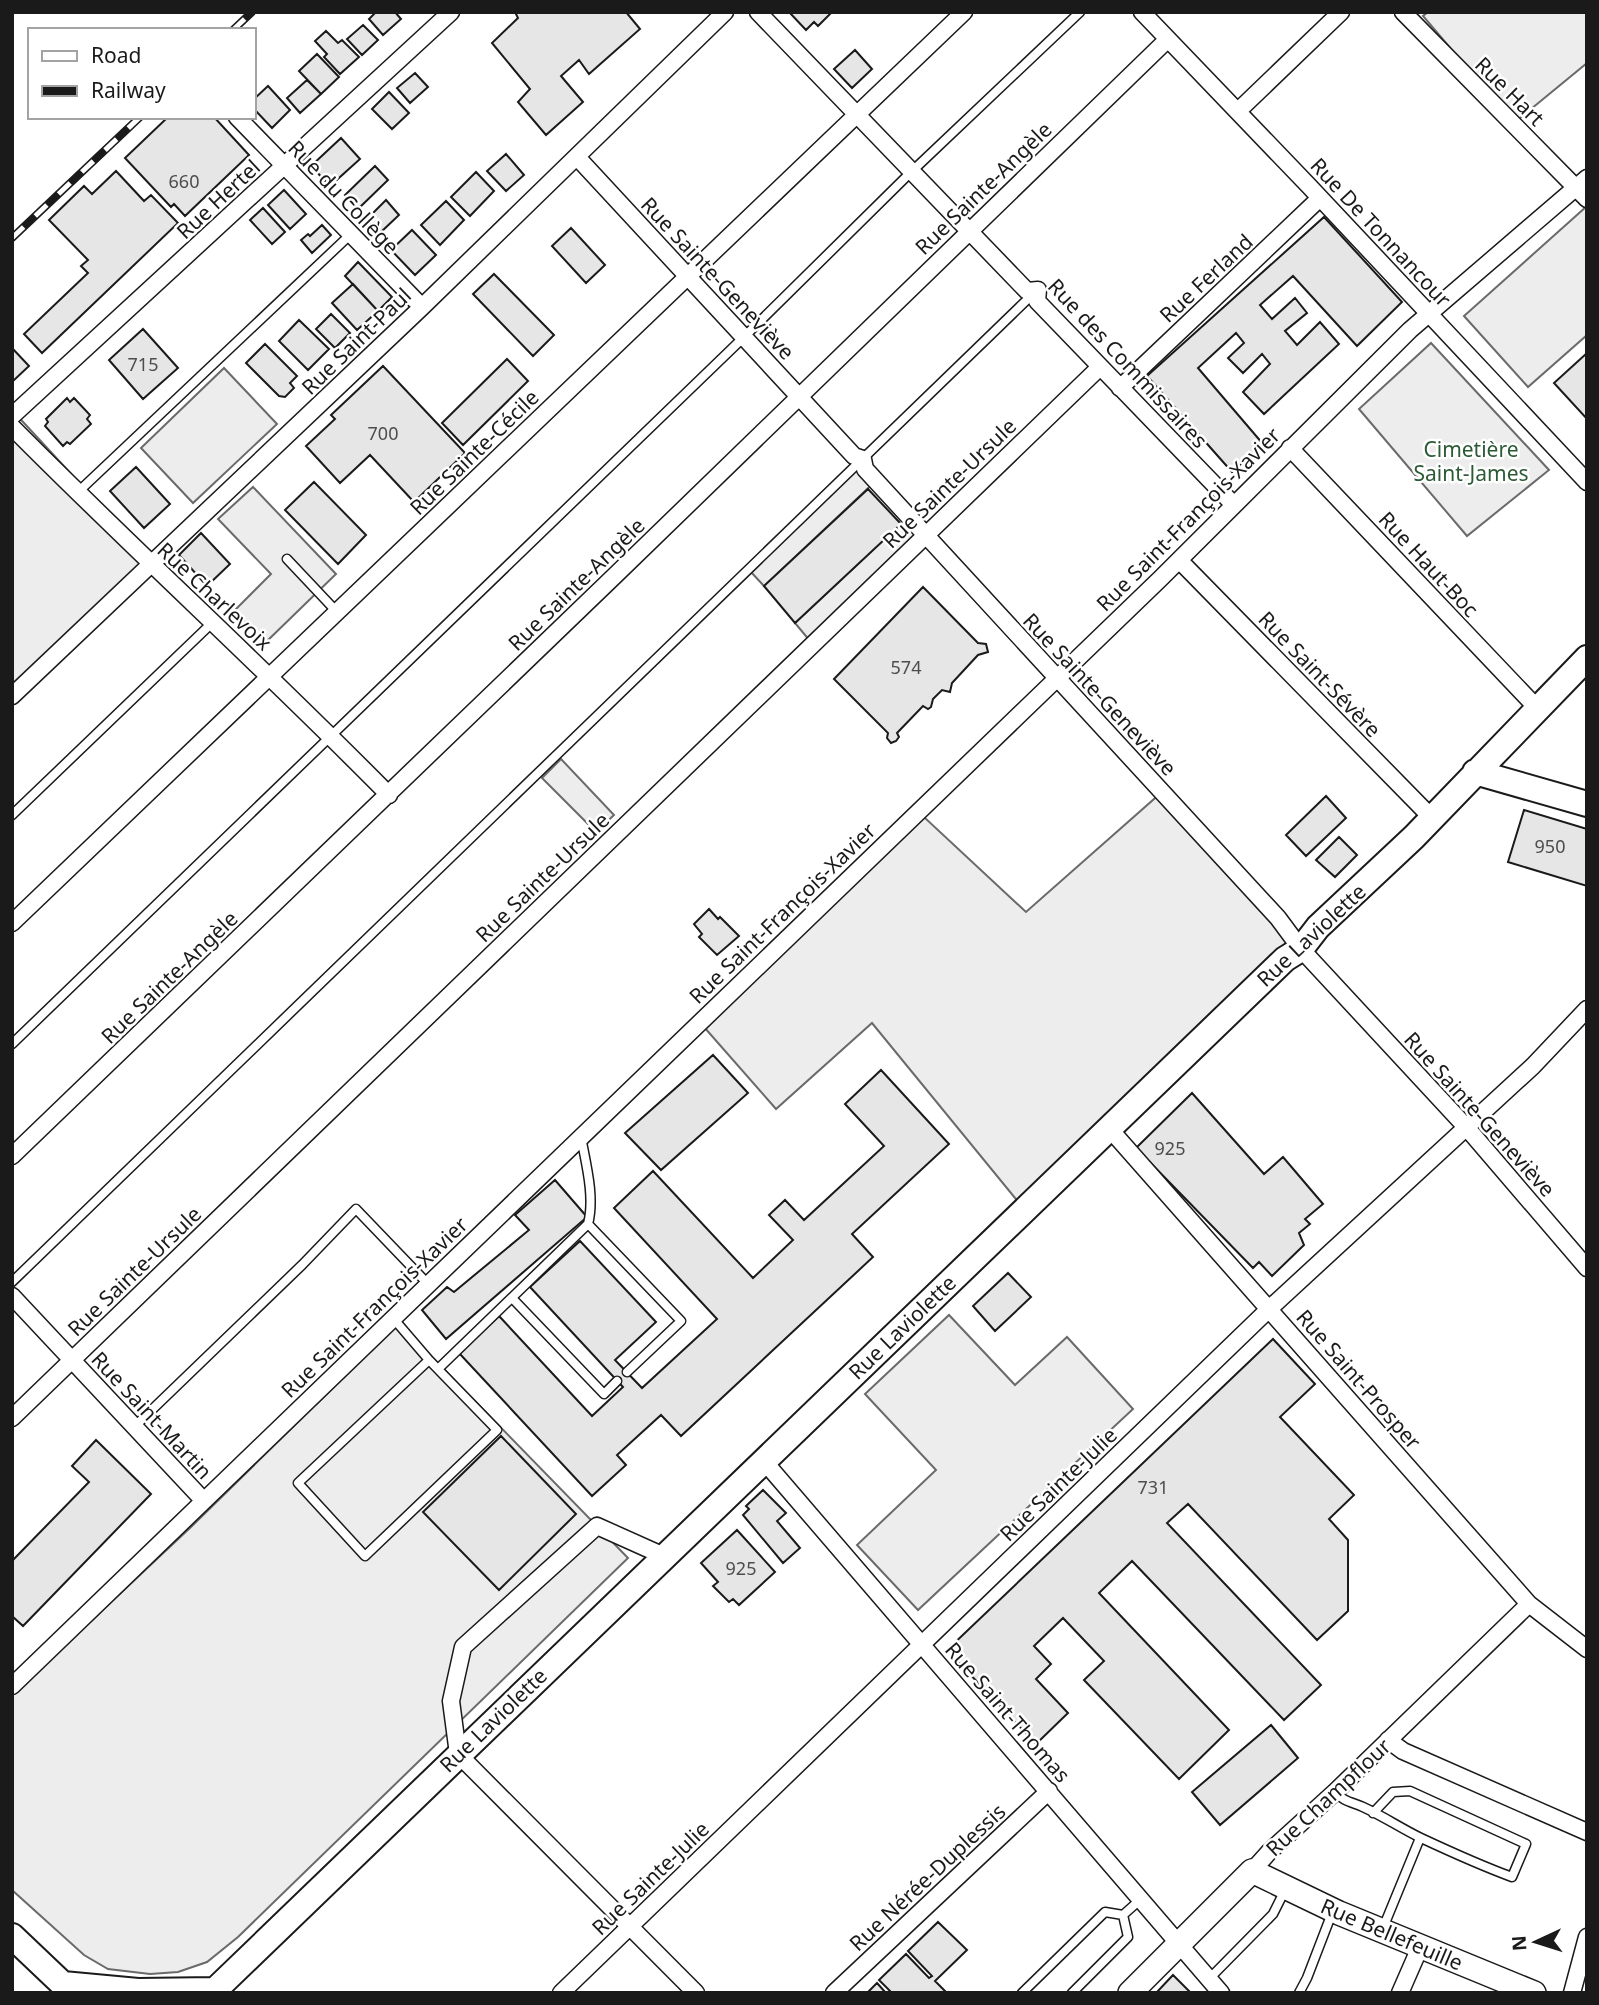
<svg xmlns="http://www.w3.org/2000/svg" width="1599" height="2005" font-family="'Noto Sans',sans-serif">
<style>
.built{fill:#ededed;stroke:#6a6a6a;stroke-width:2}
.building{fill:#e6e6e6;stroke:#1a1a1a;stroke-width:2}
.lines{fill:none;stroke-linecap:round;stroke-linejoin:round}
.service-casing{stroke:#1a1a1a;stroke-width:11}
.minor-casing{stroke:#1a1a1a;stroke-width:19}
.secondary-casing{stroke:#1a1a1a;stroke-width:26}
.primary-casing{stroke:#1a1a1a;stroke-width:28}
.service{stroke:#fff;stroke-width:8}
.minor{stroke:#fff;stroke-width:16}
.secondary{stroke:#fff;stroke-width:23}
.primary{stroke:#fff;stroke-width:24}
.rail-casing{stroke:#1a1a1a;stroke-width:8}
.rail{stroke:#fff;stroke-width:5;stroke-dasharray:16;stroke-linecap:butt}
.labels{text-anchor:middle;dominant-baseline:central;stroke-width:5;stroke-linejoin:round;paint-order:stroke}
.number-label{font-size:18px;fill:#4d4d4d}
.street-label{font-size:21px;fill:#1a1a1a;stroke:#fff}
.park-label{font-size:21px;fill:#2b5a34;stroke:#fff}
</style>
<rect width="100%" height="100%" fill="#fff"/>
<!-- built -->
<path class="built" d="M1428 12H1587V63L1514 123 1423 16Z
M1587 206V335L1528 387 1464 316Z
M1431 343 1549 470 1467 536 1359 409Z
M224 368 277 424 193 503 141 448Z
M12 410 149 558 12 698Z
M864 460 880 477 764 586 750 571Z
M253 487 336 574 265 643 234 611 271 574 218 519Z
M911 514 931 535 815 647 795 623Z
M561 759 614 815 596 832 542 778Z
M1162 792 1301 949 1020 1204 872 1023 776 1109 704 1027 924 817 1026 912Z
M949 1315 1015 1385 1067 1337 1133 1409 918 1610 857 1545 936 1470 865 1394Z
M399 1323 628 1558 238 1937 207 1962 178 1972 150 1974 108 1969 84 1955 12 1890V1695L191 1527Z"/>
<!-- building -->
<path class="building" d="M376 12H395L401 19 383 35 369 19Z
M515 12H626L640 29 589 74 579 60 561 76 583 102 546 135 518 102 530 89 492 43 518 18Z
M789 12H832L818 26 814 22 806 30Z
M363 25 378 40 362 55 347 39Z
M326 31 338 43 342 40 359 57 340 74 324 57 327 54 315 41Z
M855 50 872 69 852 88 834 69Z
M317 54 339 77 321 94 299 71Z
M415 73 428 87 410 103 397 88Z
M307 80 321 94 300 113 287 98Z
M268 86 290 110 272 128 254 109V99Z
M389 92 409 113 392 129 372 109Z
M168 117H214L249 155 185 216 174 204 171 207 125 158Z
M341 138 360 159 330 186 311 166Z
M506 154 524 175 506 191 487 171Z
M375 166 388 180 358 209 345 195Z
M116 171 144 201 151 195 178 223 42 353 24 334 88 273 81 266 88 260 49 220 84 186 92 194Z
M476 172 494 191 470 216 451 197Z
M284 190 306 214 290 229 268 205Z
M386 200 399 215 381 232 368 218Z
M446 201 464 220 440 245 421 225Z
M263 208 285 232 272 244 250 220Z
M1324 217 1402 302 1357 346 1293 276 1260 305 1272 319 1295 298 1307 313 1285 331 1297 345 1320 322 1339 344 1264 414 1243 392 1270 364 1262 354 1243 373 1228 358 1244 343 1236 333 1198 368 1263 444 1232 472 1147 376Z
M322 225 331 235 312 253 301 240 308 234 310 236Z
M571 228 605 265 586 283 552 246Z
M412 230 436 255 415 275 391 250Z
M358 262 392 297 378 311 345 276Z
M494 274 554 335 533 356 473 294Z
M353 284 378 311 357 330 332 303Z
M331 314 350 333 335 348 316 329Z
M299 320 329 349 308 370 279 341Z
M143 329 178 368 143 399 109 360Z
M265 344 297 376 290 383 294 388 285 397 279 396 246 363Z
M12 348 29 366 12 382Z
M1587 353V419L1554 383Z
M507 359 528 381 463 445 442 423Z
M383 366 465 453 414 502 370 455 340 483 306 446 335 419 331 415Z
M67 398 70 402 74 398 90 415 87 419 91 424 70 444 67 442 63 446 45 426 48 422 46 419Z
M136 467 170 504 144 528 110 491Z
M314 482 366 535 338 564 285 510Z
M868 489 901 524 795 623 764 586Z
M201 533 230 564 207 586 179 555Z
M923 587 978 643 986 644 988 652 978 655 952 683 950 692 942 690 933 699 931 707 928 709 923 706 897 733 899 737 896 741 891 743 887 738 888 733 834 679Z
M1326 796 1346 818 1306 856 1286 835Z
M1524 810 1587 829V886L1508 862Z
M1339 837 1357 855 1335 877 1316 860Z
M709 909 718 919 720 917 739 936 717 955 699 937 702 934 694 924Z
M713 1055 748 1093 661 1170 625 1133Z
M881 1070 949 1144 852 1234 873 1257 681 1436 661 1415 617 1455 626 1465 592 1496 459 1353 499 1316 592 1416 623 1387 530 1287 580 1241 656 1322 615 1360 642 1388 717 1319 614 1208 653 1171 753 1278 793 1240 769 1215 785 1200 804 1220 884 1146 845 1104Z
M1192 1093 1264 1174 1283 1157 1323 1204 1305 1219 1310 1224 1299 1233 1304 1245 1272 1276 1259 1262 1253 1268 1136 1148Z
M555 1180 587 1217 446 1339 422 1310 447 1287 454 1292 529 1230 515 1215Z
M1008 1273 1031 1297 995 1331 973 1306Z
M1273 1339 1315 1384 1280 1417 1354 1495 1329 1519 1348 1540V1611L1317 1640 1188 1504 1167 1523 1321 1685 1284 1720 1132 1561 1099 1593 1229 1730 1179 1779 1084 1680 1104 1661 1063 1618 1034 1646 1051 1664 1036 1679 1068 1713 1036 1744 947 1650Z
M501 1436 576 1514 499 1590 423 1512Z
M96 1440 151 1494 23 1626 12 1616V1561L89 1482 72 1466Z
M763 1490 786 1513 777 1521 800 1548 783 1563 743 1515 749 1509 746 1506Z
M737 1530 775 1572 739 1605 733 1599 729 1602 713 1586 718 1582 701 1563Z
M1271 1725 1298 1758 1220 1825 1192 1792Z
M938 1922 967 1950 935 1981 947 1993H892L879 1980 906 1954 929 1978 932 1976 908 1951Z
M1173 1975 1191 1993H1156Z
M877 1983 886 1993H867Z"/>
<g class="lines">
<!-- service casing -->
<g class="service-casing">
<path id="service" d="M78 492 351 234
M287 559 337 612
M12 815 212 623
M12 1044 744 337 906 177 1080 12
M581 1137C586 1164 595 1197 588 1224
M12 1282 1034 293
M512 1298 604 1394 617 1381
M393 1318 429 1360 497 1430 365 1556 298 1483 429 1360
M438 1369 588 1224 681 1321 627 1372
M134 1427 302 1265 356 1209 428 1284
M1335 1792C1344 1802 1352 1802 1363 1807 1383 1816 1402 1829 1421 1838 1451 1852 1482 1866 1512 1877L1526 1844 1410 1791 1393 1792 1373 1813
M1123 1915 1141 1899
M1383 1928 1420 1838
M1209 1979 1273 1914 1285 1890
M1022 1993 1105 1912 1123 1915
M1072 1993 1128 1937 1123 1915
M1299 1993 1307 1978 1332 1913"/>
</g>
<!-- minor casing -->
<g class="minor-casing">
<path id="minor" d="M758 12 1027 291 1038 290 1037 301 1233 504
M1142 12 1309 186 1587 482
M1403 12 1587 199
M1238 111 1341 12
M237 117 422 307
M577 157 854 456 863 459 865 469 1278 918 1301 949 1467 1128 1587 1268
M1120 388 1320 198
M12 416 451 12
M12 427C136 552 266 670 389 795
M1290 448 1537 708
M1179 560 1432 818
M12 696 422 307 725 12
M12 923 964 12
M1108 1127 1529 1604 1587 1649
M12 1156C400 786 783 412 1168 39
M12 1296 204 1501
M12 1418 1100 367
M763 1460 1221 1993
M664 1556 597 1526 463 1647 451 1701 458 1754 696 1993
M12 1686 1160 579 1410 330 1587 178
M1388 1740 1403 1751 1587 1832
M1252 1871 1269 1852 1335 1792 1529 1604
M561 1993 1269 1309 1533 1066 1587 1009
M834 1993 1049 1791
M1400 1993 1421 1945
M1572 1993 1587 1937"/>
</g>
<!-- secondary casing -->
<g class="secondary-casing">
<path id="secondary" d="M1130 1993 1252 1871 1339 1913 1534 1993"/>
</g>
<!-- primary casing -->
<g class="primary-casing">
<path id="primary" d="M1475 772 1587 804
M12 1936 72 1993
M63 1984 138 1991 215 1990
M212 1993 1285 959 1301 949 1318 927 1414 837 1587 658"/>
</g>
<!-- service -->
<use href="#service" class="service"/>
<!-- minor -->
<use href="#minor" class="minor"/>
<!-- secondary -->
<use href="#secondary" class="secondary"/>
<!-- primary -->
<use href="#primary" class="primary"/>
<!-- rail casing -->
<g class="rail-casing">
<path id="rail" d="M233 30 252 12
M12 238 140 117"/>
</g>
<!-- rail -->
<use href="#rail" class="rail"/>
</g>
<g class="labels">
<!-- number labels -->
<g class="number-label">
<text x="184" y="181">660</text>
<text x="143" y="364">715</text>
<text x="383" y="433">700</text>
<text x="906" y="667">574</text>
<text x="1550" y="846">950</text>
<text x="1170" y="1148">925</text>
<text x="1153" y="1487">731</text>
<text x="741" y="1568">925</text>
</g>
<!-- street labels -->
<g class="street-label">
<text transform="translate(1510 91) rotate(45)">Rue Hart</text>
<text transform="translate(983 188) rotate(-44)">Rue Sainte-Angèle</text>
<text transform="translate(344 197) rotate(46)">Rue du Collège</text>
<text transform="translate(218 199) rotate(-43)">Rue Hertel</text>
<text transform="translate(1381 232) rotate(47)">Rue De Tonnancour</text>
<text transform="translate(718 278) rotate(47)">Rue Sainte-Geneviève</text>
<text transform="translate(1206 278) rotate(-43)">Rue Ferland</text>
<text transform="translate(356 341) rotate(-44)">Rue Saint-Paul</text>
<text transform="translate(1128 363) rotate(47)">Rue des Commissaires</text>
<text transform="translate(474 452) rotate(-44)">Rue Sainte-Cécile</text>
<text transform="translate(949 483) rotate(-44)">Rue Sainte-Ursule</text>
<text transform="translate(1188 519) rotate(-45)">Rue Saint-François-Xavier</text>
<text transform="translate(1429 564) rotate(47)">Rue Haut-Boc</text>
<text transform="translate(576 584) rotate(-44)">Rue Sainte-Angèle</text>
<text transform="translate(215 596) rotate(43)">Rue Charlevoix</text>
<text transform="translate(1320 674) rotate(46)">Rue Saint-Sévère</text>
<text transform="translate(1100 694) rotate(47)">Rue Sainte-Geneviève</text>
<text transform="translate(542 877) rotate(-44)">Rue Sainte-Ursule</text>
<text transform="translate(782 913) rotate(-44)">Rue Saint-François-Xavier</text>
<text transform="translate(1311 935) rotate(-43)">Rue Laviolette</text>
<text transform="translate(169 977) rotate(-44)">Rue Sainte-Angèle</text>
<text transform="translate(1480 1114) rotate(48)">Rue Sainte-Geneviève</text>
<text transform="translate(134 1271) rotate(-44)">Rue Sainte-Ursule</text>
<text transform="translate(374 1307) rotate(-44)">Rue Saint-François-Xavier</text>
<text transform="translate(902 1327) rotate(-44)">Rue Laviolette</text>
<text transform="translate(1359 1379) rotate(49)">Rue Saint-Prosper</text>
<text transform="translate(152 1415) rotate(47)">Rue Saint-Martin</text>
<text transform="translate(1058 1484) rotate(-44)">Rue Sainte-Julie</text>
<text transform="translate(1008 1712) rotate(49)">Rue Saint-Thomas</text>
<text transform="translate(493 1720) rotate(-44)">Rue Laviolette</text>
<text transform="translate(1328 1797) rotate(-43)">Rue Champflour</text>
<text transform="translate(927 1877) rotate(-43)">Rue Nérée-Duplessis</text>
<text transform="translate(650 1878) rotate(-44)">Rue Sainte-Julie</text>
<text transform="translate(1392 1934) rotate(23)">Rue Bellefeuille</text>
</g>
<!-- park labels -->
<g class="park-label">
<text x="1471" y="449">Cimetière<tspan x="1471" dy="24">Saint-James</tspan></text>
</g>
</g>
<!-- border -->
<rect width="1599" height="2005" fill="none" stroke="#1a1a1a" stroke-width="28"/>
<!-- legend -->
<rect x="28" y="28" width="228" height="91" fill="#ffffff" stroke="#a3a3a3" stroke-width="2"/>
<rect x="42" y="51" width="35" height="10" fill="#ffffff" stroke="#a3a3a3" stroke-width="2"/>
<text x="91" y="63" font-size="21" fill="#1a1a1a">Road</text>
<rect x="42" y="86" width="35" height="10" fill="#1a1a1a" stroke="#a3a3a3" stroke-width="2"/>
<text x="91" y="98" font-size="21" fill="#1a1a1a">Railway</text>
<!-- north arrow -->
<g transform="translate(1536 1942) rotate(266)" stroke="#ffffff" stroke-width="5" paint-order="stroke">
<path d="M0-5L12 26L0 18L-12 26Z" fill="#1a1a1a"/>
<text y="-10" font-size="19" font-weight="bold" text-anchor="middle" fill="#1a1a1a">N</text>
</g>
</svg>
